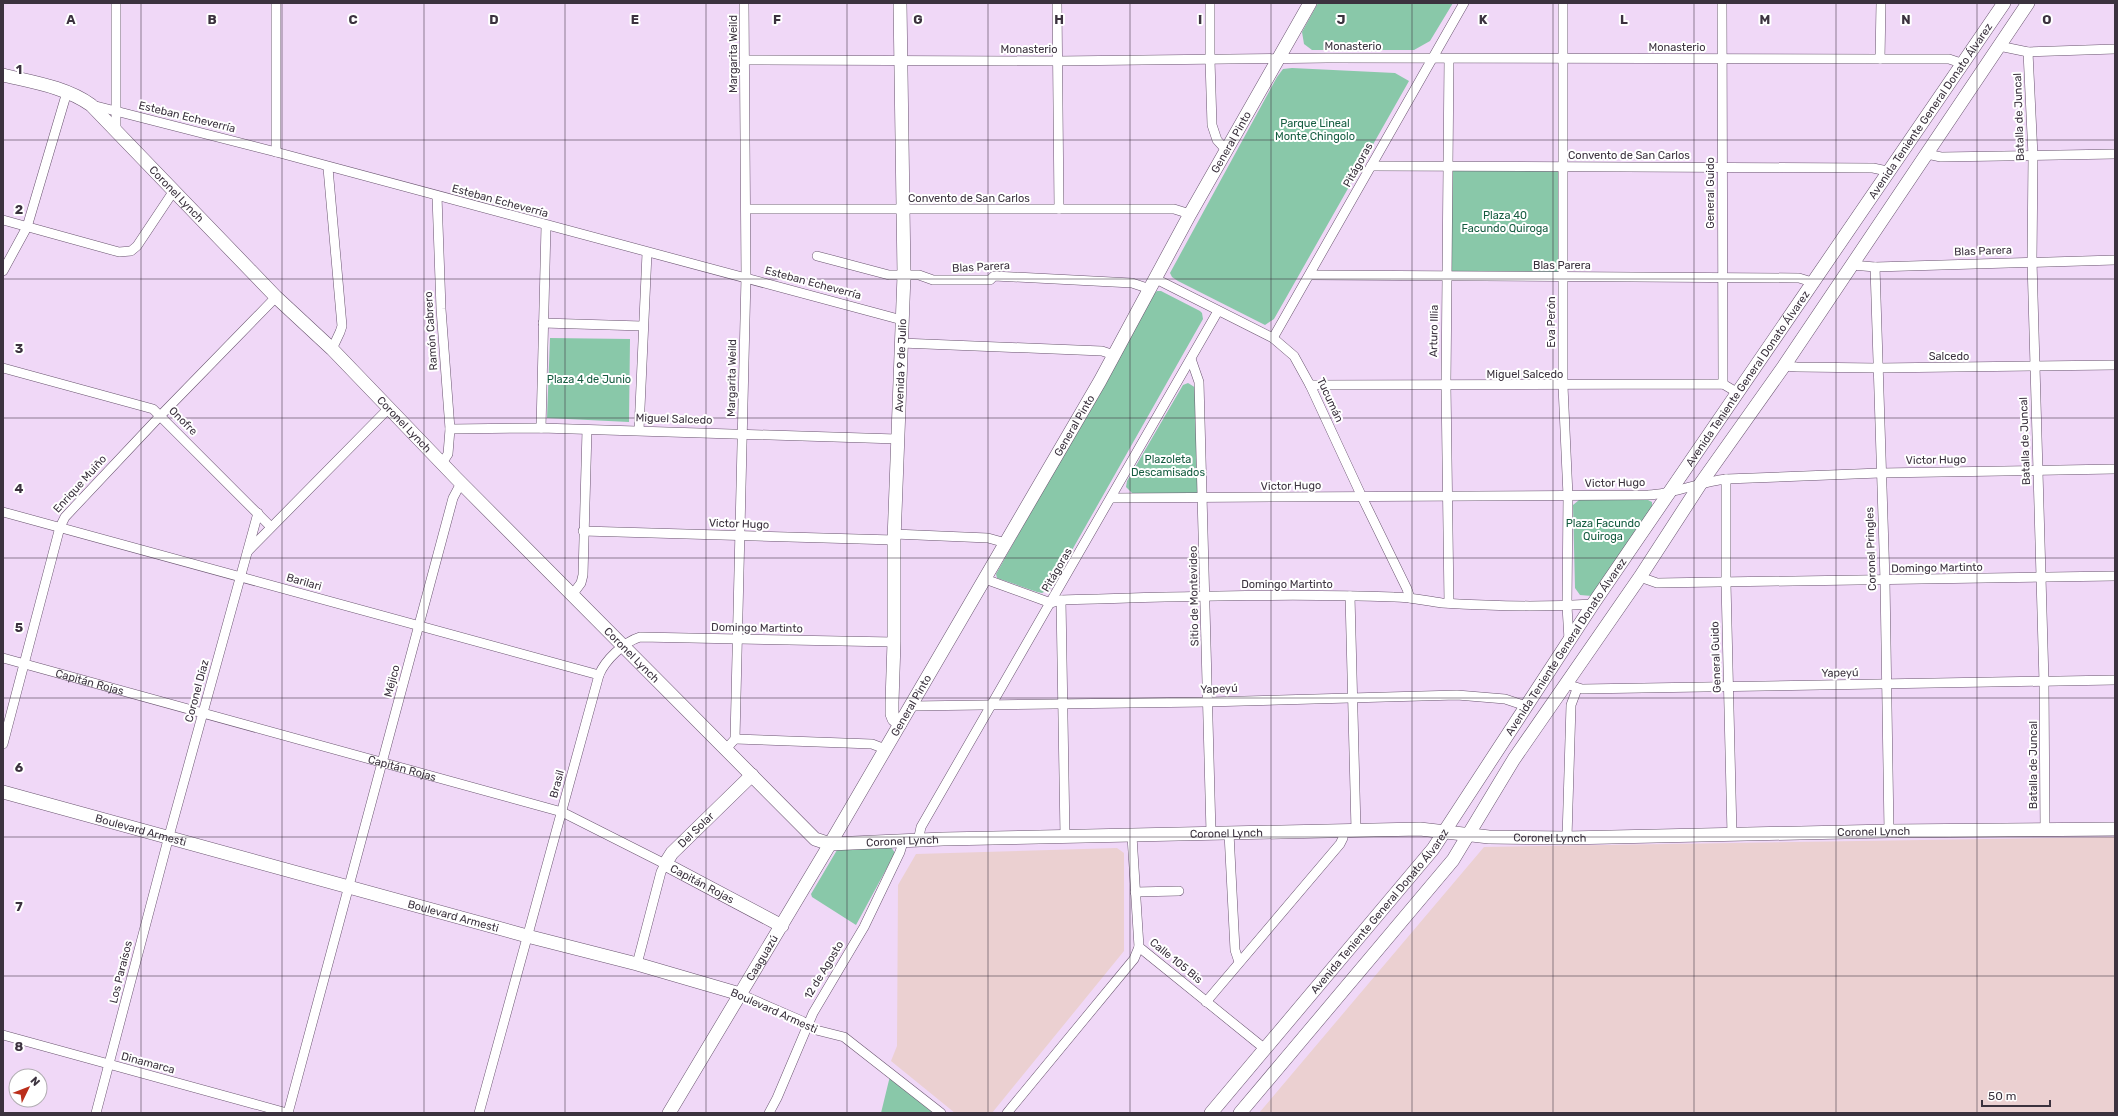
<svg xmlns="http://www.w3.org/2000/svg" width="2118" height="1116" font-family="Rubik,sans-serif">
<style>
.industrial{fill:#ebd0d1}
.green{fill:#89c8a9}
.lines{fill:none;stroke-linecap:round;stroke-linejoin:round}
.street-casing{stroke:#69546f;stroke-width:10}
.secondary-casing{stroke:#69546f;stroke-width:14}
.street{stroke:#fff;stroke-width:9}
.secondary{stroke:#fff;stroke-width:13}
.grid{fill:none;stroke:#3b323e;stroke-width:1;stroke-opacity:0.55}
.labels{text-anchor:middle;dominant-baseline:central;stroke-width:4;stroke-linejoin:round;paint-order:stroke}
.street-label{font-size:11px;fill:#3b323e;stroke:#fff}
.park-label{font-size:11px;fill:#155c40;stroke:#fff}
.grid-label{font-size:13px;text-anchor:middle;font-weight:bold;fill:#3b323e;stroke:#fff;stroke-width:4;stroke-linejoin:round;paint-order:stroke}
</style>
<rect width="100%" height="100%" fill="#f0d8f7"/>
<!-- industrial -->
<path class="industrial" d="M2115 837V1113H1259L1484 847Z
M1117 848 1124 853V951L992 1113H955L891 1061 897 1046 898 885 916 854Z"/>
<!-- green -->
<path class="green" d="M1318 3H1453L1430 41 1414 50H1312L1304 44 1302 32Z
M1292 68 1395 73 1409 81 1274 319 1265 325 1178 281 1172 277 1170 273 1277 77 1283 69Z
M1563 166 1564 277 1447 276V167Z
M1157 291H1161L1200 311 1202 313 1203 319 1050 589 1042 593 1037 592 997 578 996 574 1154 294Z
M550 338 630 339 629 422 547 418Z
M1188 383 1196 388 1198 494 1134 495 1126 487 1127 481 1183 385Z
M1646 499 1652 502V508L1592 596 1580 595 1575 588 1573 505 1579 500Z
M891 847 895 853 856 925 812 897 811 894 837 850 844 848Z
M890 1076 933 1113H881Z"/>
<g class="lines">
<!-- street casing -->
<g class="street-casing">
<g id="street">
<path d="M116 3V131"/>
<path d="M276 3V152"/>
<path d="M1057 3 1059 209"/>
<path d="M1210 3V60L1212 125 1217 140 1226 150"/>
<path d="M1563 3V386L1568 496 1567 606 1569 640"/>
<path d="M1722 3 1723 384"/>
<path d="M1999 46 2028 52 2115 49"/>
<path d="M2028 52 2033 156 2032 261 2044 682 2045 830"/>
<path d="M1449 59 1446 385 1449 603"/>
<path d="M1880 59 1881 3"/>
<path d="M744 60 1057 61 1327 58 1880 59H1949L1961 63"/>
<path d="M92 105 276 152 902 320"/>
<path d="M1927 154 1941 157 2115 154"/>
<path d="M1371 166 1873 168 1887 171"/>
<path d="M328 168 342 326 340 332 332 349"/>
<path d="M437 196 441 309 450 429 448 454 442 463"/>
<path d="M746 209H1174L1190 214"/>
<path d="M3 220 119 252 131 251 137 246 173 192"/>
<path d="M817 256 889 275H919L933 280H990L994 276 1132 283 1150 289"/>
<path d="M1852 265 1875 267 2115 260"/>
<path d="M1875 267 1885 581 1889 831"/>
<path d="M3 271 27 227 67 92"/>
<path d="M1311 275 1799 278 1812 282"/>
<path d="M1156 279 1273 338 1294 356 1310 385 1362 497 1407 589 1410 598"/>
<path d="M543 323 642 326"/>
<path d="M1273 338 1464 3"/>
<path d="M901 343 1102 351 1114 355"/>
<path d="M1191 359 1199 382 1211 833"/>
<path d="M1784 366 1797 367 1878 368 2115 365"/>
<path d="M3 368 153 409 271 527"/>
<path d="M1310 385 1723 384 1738 393"/>
<path d="M541 428 546 226"/>
<path d="M450 429 541 428 897 439"/>
<path d="M639 430 647 253"/>
<path d="M1726 479V583L1732 835"/>
<path d="M1112 498 1648 495C1675 494 1699 482 1726 479L1880 473 2115 469"/>
<path d="M3 512 599 675"/>
<path d="M583 531 894 540"/>
<path d="M894 534 988 538 1006 543"/>
<path d="M248 551 389 408"/>
<path d="M1640 577 1657 583 2115 576"/>
<path d="M985 579 1051 603 1061 600C1172 597 1283 593 1394 597 1410 597 1426 601 1442 603 1490 606 1545 607 1593 604"/>
<path d="M572 595 581 583 583 575 587 430"/>
<path d="M1350 596 1356 830"/>
<path d="M1061 600 1065 836"/>
<path id="s1" d="M3 658 562 812 665 864 661 872 637 964"/>
<path d="M1566 684 1582 689 2115 680"/>
<path d="M911 706 1207 702 1457 695 1505 699 1526 706"/>
<path d="M735 739 872 744 885 749"/>
<path d="M3 744 60 527 65 517 161 415 276 297"/>
<path d="M726 749 735 739 746 277 744 3"/>
<path d="M1229 833 1235 950 1239 962"/>
<path d="M1132 836 1139 947 1265 1049"/>
<path d="M1567 838 1571 705 1577 689"/>
<path d="M918 841 921 827 1218 311"/>
<path d="M1135 892 1179 891"/>
<path d="M740 994 802 1021 816 1030 844 1037 941 1113"/>
<path d="M1206 1002 1340 844 1343 838 1342 831"/>
<path d="M3 1035 287 1113"/>
<path d="M96 1113 169 836 258 513"/>
<path d="M288 1113 453 498 461 483"/>
<path d="M479 1113 599 675C605 660 624 642 640 637L894 642"/>
<path d="M769 1113 777 1098 813 1013 864 927 900 852 903 842"/>
<path d="M1007 1113 1134 959 1139 947"/>
</g>
</g>
<!-- secondary casing -->
<g class="secondary-casing">
<g id="secondary">
<path id="s2" d="M3 75C32 82 66 87 91 105L276 297 332 349 456 478 815 839 830 844 943 839 1420 829 1489 837 1567 838 1889 831 2115 829"/>
<path id="s3" d="M900 724 894 719 892 714V702L894 642V540L904 275 900 3"/>
<path id="s4" d="M752 775 672 853 665 864 782 926"/>
<path id="s5" d="M3 792 527 936 637 964 740 994"/>
<path id="s6" d="M669 1113 830 844 1100 381 1190 214 1310 3"/>
<path id="s7" d="M1211 1113 1433 849 1593 604 2004 3"/>
<path d="M1240 1113 1453 860 1514 759 1640 577 1701 483 1784 366 2028 3"/>
</g>
</g>
<!-- street -->
<use href="#street" class="street"/>
<!-- secondary -->
<use href="#secondary" class="secondary"/>
</g>
<!-- grid -->
<path class="grid" d="M141 3V1113M282 3V1113M424 3V1113M565 3V1113M706 3V1113M847 3V1113M988 3V1113M1130 3V1113M1271 3V1113M1412 3V1113M1553 3V1113M1694 3V1113M1836 3V1113M1977 3V1113M3 140H2115M3 279H2115M3 418H2115M3 558H2115M3 698H2115M3 837H2115M3 976H2115"/>
<g class="labels">
<!-- street labels -->
<g class="street-label">
<text x="1353" y="46">Monasterio</text>
<text x="1677" y="47">Monasterio</text>
<text x="1029" y="49">Monasterio</text>
<text transform="translate(733 54) rotate(-90)">Margarita Weild</text>
<text stroke="none"><textPath href="#s7" startOffset="1235">Avenida Teniente General Donato Álvarez</textPath></text>
<text transform="translate(187 117) rotate(14)">Esteban Echeverría</text>
<text transform="translate(2019 117) rotate(-92)">Batalla de Juncal</text>
<text stroke="none"><textPath href="#s6" startOffset="1122">General Pinto</textPath></text>
<text x="1629" y="155">Convento de San Carlos</text>
<text transform="translate(1358 165) rotate(-61)">Pitágoras</text>
<text transform="translate(1710 193) rotate(-90)">General Guido</text>
<text stroke="none"><textPath href="#s2" startOffset="217">Coronel Lynch</textPath></text>
<text x="969" y="198">Convento de San Carlos</text>
<text transform="translate(500 201) rotate(15)">Esteban Echeverría</text>
<text transform="translate(1983 251) rotate(-2)">Blas Parera</text>
<text x="1562" y="265">Blas Parera</text>
<text transform="translate(981 267) rotate(-3)">Blas Parera</text>
<text transform="translate(813 283) rotate(15)">Esteban Echeverría</text>
<text transform="translate(1551 322) rotate(-90)">Eva Perón</text>
<text transform="translate(431 331) rotate(-94)">Ramón Cabrero</text>
<text transform="translate(1434 331) rotate(-89)">Arturo Illia</text>
<text x="1949" y="356">Salcedo</text>
<text stroke="none"><textPath href="#s3" startOffset="362">Avenida 9 de Julio</textPath></text>
<text x="1525" y="374">Miguel Salcedo</text>
<text transform="translate(732 378) rotate(-89)">Margarita Weild</text>
<text stroke="none"><textPath href="#s7" startOffset="911">Avenida Teniente General Donato Álvarez</textPath></text>
<text transform="translate(1330 400) rotate(65)">Tucumán</text>
<text transform="translate(674 419) rotate(2)">Miguel Salcedo</text>
<text transform="translate(183 421) rotate(45)">Onofre</text>
<text stroke="none"><textPath href="#s2" startOffset="541">Coronel Lynch</textPath></text>
<text stroke="none"><textPath href="#s6" startOffset="798">General Pinto</textPath></text>
<text transform="translate(2025 441) rotate(-92)">Batalla de Juncal</text>
<text transform="translate(1936 460) rotate(-1)">Victor Hugo</text>
<text transform="translate(1615 483) rotate(-1)">Victor Hugo</text>
<text transform="translate(80 484) rotate(-48)">Enrique Muiño</text>
<text transform="translate(1291 486) rotate(-1)">Victor Hugo</text>
<text transform="translate(739 524) rotate(2)">Victor Hugo</text>
<text transform="translate(1871 549) rotate(-92)">Coronel Pringles</text>
<text transform="translate(1937 568) rotate(-1)">Domingo Martinto</text>
<text transform="translate(1057 570) rotate(-60)">Pitágoras</text>
<text transform="translate(304 582) rotate(16)">Barilari</text>
<text x="1287" y="584">Domingo Martinto</text>
<text transform="translate(1194 596) rotate(-91)">Sitio de Montevideo</text>
<text transform="translate(757 628) rotate(1)">Domingo Martinto</text>
<text stroke="none"><textPath href="#s7" startOffset="587">Avenida Teniente General Donato Álvarez</textPath></text>
<text stroke="none"><textPath href="#s2" startOffset="865">Coronel Lynch</textPath></text>
<text transform="translate(1716 657) rotate(-92)">General Guido</text>
<text transform="translate(1840 673) rotate(-1)">Yapeyú</text>
<text transform="translate(392 681) rotate(-75)">Méjico</text>
<text stroke="none"><textPath href="#s1" startOffset="90">Capitán Rojas</textPath></text>
<text transform="translate(1219 689) rotate(-2)">Yapeyú</text>
<text transform="translate(197 691) rotate(-75)">Coronel Díaz</text>
<text stroke="none"><textPath href="#s6" startOffset="474">General Pinto</textPath></text>
<text transform="translate(2033 765) rotate(-90)">Batalla de Juncal</text>
<text stroke="none"><textPath href="#s1" startOffset="414">Capitán Rojas</textPath></text>
<text transform="translate(557 784) rotate(-75)">Brasil</text>
<text stroke="none"><textPath href="#s5" startOffset="143">Boulevard Armesti</textPath></text>
<text transform="translate(696 830) rotate(-44)">Del Solar</text>
<text stroke="none"><textPath href="#s2" startOffset="2185">Coronel Lynch</textPath></text>
<text stroke="none"><textPath href="#s2" startOffset="1537">Coronel Lynch</textPath></text>
<text stroke="none"><textPath href="#s2" startOffset="1861">Coronel Lynch</textPath></text>
<text stroke="none"><textPath href="#s2" startOffset="1213">Coronel Lynch</textPath></text>
<text stroke="none"><textPath href="#s4" startOffset="167">Capitán Rojas</textPath></text>
<text stroke="none"><textPath href="#s7" startOffset="263">Avenida Teniente General Donato Álvarez</textPath></text>
<text stroke="none"><textPath href="#s5" startOffset="467">Boulevard Armesti</textPath></text>
<text stroke="none"><textPath href="#s6" startOffset="181">Caaguazú</textPath></text>
<text transform="translate(1176 961) rotate(39)">Calle 105 Bis</text>
<text transform="translate(824 970) rotate(-59)">12 de Agosto</text>
<text transform="translate(121 972) rotate(-76)">Los Paraísos</text>
<text transform="translate(774 1011) rotate(24)">Boulevard Armesti</text>
<text transform="translate(148 1063) rotate(15)">Dinamarca</text>
</g>
<!-- park labels -->
<g class="park-label">
<text x="1315" y="123">Parque Lineal<tspan x="1315" dy="13">Monte Chingolo</tspan></text>
<text x="1505" y="215">Plaza 40<tspan x="1505" dy="13">Facundo Quiroga</tspan></text>
<text x="589" y="379">Plaza 4 de Junio</text>
<text x="1168" y="459">Plazoleta<tspan x="1168" dy="13">Descamisados</tspan></text>
<text x="1603" y="523">Plaza Facundo<tspan x="1603" dy="13">Quiroga</tspan></text>
</g>
</g>
<g class="grid-label">
<text x="71" y="24">A</text>
<text x="212" y="24">B</text>
<text x="353" y="24">C</text>
<text x="494" y="24">D</text>
<text x="635" y="24">E</text>
<text x="777" y="24">F</text>
<text x="918" y="24">G</text>
<text x="1059" y="24">H</text>
<text x="1200" y="24">I</text>
<text x="1341" y="24">J</text>
<text x="1483" y="24">K</text>
<text x="1624" y="24">L</text>
<text x="1765" y="24">M</text>
<text x="1906" y="24">N</text>
<text x="2047" y="24">O</text>
<text x="19" y="74">1</text>
<text x="19" y="214">2</text>
<text x="19" y="353">3</text>
<text x="19" y="493">4</text>
<text x="19" y="632">5</text>
<text x="19" y="772">6</text>
<text x="19" y="911">7</text>
<text x="19" y="1051">8</text>
</g>
<!-- border -->
<rect width="2118" height="1116" fill="none" stroke="#3b323e" stroke-width="8"/>
<!-- north arrow -->
<g transform="translate(28 1088) rotate(47)"><circle r="19" fill="#ffffff" stroke="#b1adb2"/>
<path d="M0-3L7 15L0 10L-7 15Z" fill="#bb2e1b"/>
<text y="-6" font-size="11" font-weight="bold" text-anchor="middle" fill="#3b323e">N</text>
</g>
<!-- scale -->
<path d="M1982 1100v6h68v-6" fill="none" stroke="#3b323e" stroke-width="2"/>
<text x="1988" y="1100" font-size="12" fill="#3b323e" stroke="#ffffff" stroke-width="3" paint-order="stroke">50 m</text>
</svg>
